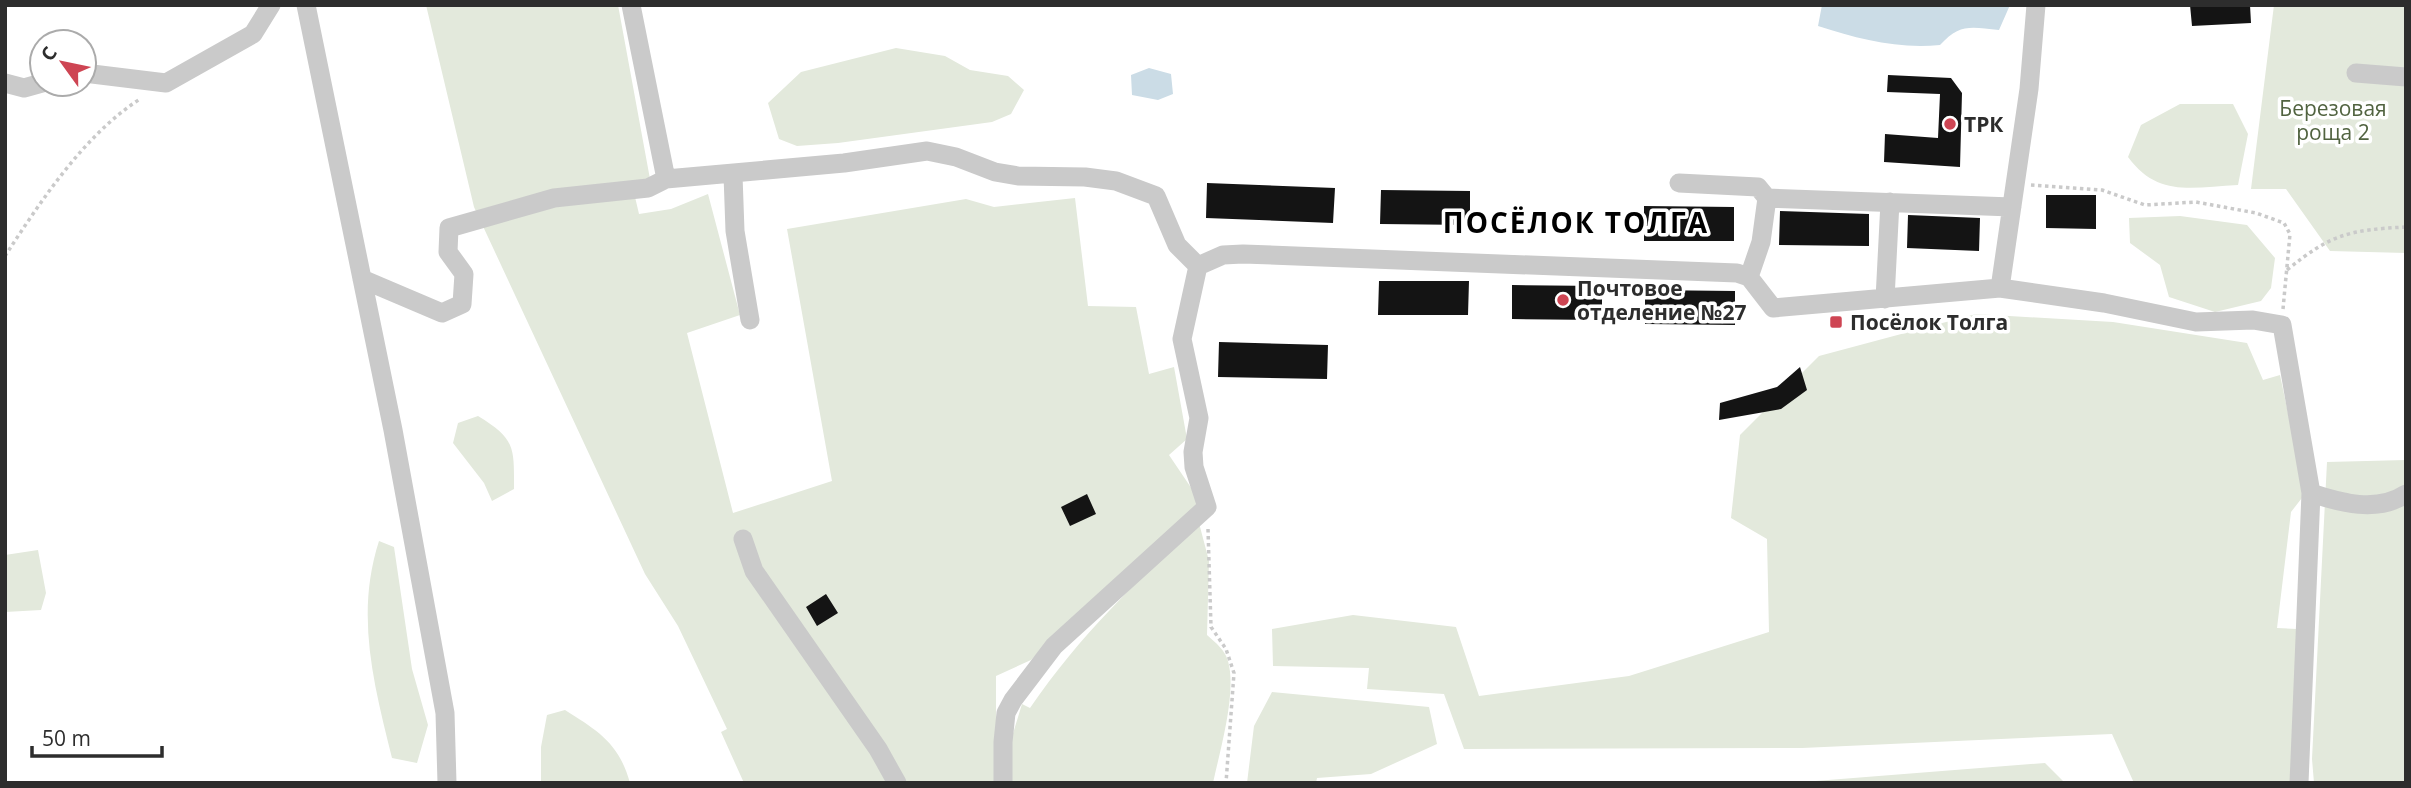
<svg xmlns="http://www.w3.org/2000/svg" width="2411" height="788" font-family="'Open Sans',sans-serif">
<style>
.green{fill:#e3e9dc}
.water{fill:#cbdce6}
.building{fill:#141414}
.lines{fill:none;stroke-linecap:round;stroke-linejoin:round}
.path{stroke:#cacaca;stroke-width:3.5;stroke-dasharray:3.5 3.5;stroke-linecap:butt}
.minor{stroke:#cacaca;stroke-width:19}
.poi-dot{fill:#ce4553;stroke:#fff;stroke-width:2.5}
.labels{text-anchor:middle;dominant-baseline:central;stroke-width:7;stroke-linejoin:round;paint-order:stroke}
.park-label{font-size:21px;fill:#516340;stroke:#fff}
.poi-label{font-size:21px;font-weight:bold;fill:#2d2d2d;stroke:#fff;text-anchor:start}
.district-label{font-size:28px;font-weight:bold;letter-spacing:2px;fill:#000;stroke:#fff}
</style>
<rect width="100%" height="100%" fill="#fff"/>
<!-- green -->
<path class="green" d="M426 5H618L650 179 632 184 639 214 671 209 708 194 740 315 687 333 733 513 832 481 787 229 966 199 994 207 1075 198 1088 306 1136 307 1149 374 1174 367 1187 439 1169 455 1196 495V506L1031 660 996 676V783H744L721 732 727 729 678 626 645 574 474 207Z
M2274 5H2406V253L2330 251 2286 189H2251Z
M896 48 945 56 970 70 1008 76 1024 90 1011 114 992 122 838 143 797 146 779 139 768 103 801 72Z
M2180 104H2233L2248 134 2238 185C2193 187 2158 198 2128 157L2141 125Z
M2180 216 2247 225 2275 258 2271 288 2261 301 2215 312 2169 297 2160 265 2130 243 2129 218Z
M1976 314 2113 322 2247 343 2263 380 2280 375 2305 494 2291 512 2277 628 2297 629 2295 783H2134L2112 734 1802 748 1464 749 1444 694 1367 689 1369 668 1273 666 1272 629 1353 615 1456 627 1479 696 1629 676 1769 632 1767 539 1731 518 1740 435 1819 356Z
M478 416C516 439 514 448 514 489L492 501 484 483 453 443 458 423Z
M2406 460V783H2314L2312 759 2327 462Z
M1199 523 1209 561 1207 635C1216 643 1225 650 1228 661 1237 693 1220 750 1213 783H1012L1011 740 1022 704 1030 708C1081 634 1134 584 1199 523Z
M379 541 394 547 412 669 428 725 417 763 392 758C374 685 355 615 379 541Z
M38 550 46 593 41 610 5 612V555Z
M1272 692 1429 707 1437 744 1371 774 1317 778 1316 783H1247L1254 726Z
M565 710C598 731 619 743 630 783H541V747L547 715Z
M2045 763 2065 783H1790Z"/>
<!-- water -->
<path class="water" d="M1822 5H2010L1999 30C1971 27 1960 23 1940 45 1896 49 1859 39 1818 26Z
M1149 68 1171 74 1173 94 1158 100 1132 95 1131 75Z"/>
<!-- building -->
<path class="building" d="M2190 5H2250L2251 23 2192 26Z
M1888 75 1951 78 1962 93 1960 167 1884 162 1885 134 1938 138 1940 94 1887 92Z
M1207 183 1335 188 1333 223 1206 218Z
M1381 190 1470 191V225L1380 224Z
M2046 195H2096V229L2046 228Z
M1644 206 1734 207V241H1644Z
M1780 211 1869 214V246L1779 245Z
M1908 215 1980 218 1979 251 1907 248Z
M1379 281H1469L1468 315H1378Z
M1512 285 1602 286V320L1512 319Z
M1645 290 1735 291V325L1645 324Z
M1219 342 1328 345 1327 379 1218 377Z
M1800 367 1807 390 1781 409 1719 420 1720 403 1777 387Z
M1087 494 1096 514 1070 526 1061 507Z
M826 594 838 613 817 626 806 607Z"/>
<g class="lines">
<!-- path -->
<path class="path" d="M2031 185 2102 190 2145 205 2196 202 2256 213 2284 223 2290 234 2283 309
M5 256C41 201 84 135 140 99
M2287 270C2331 234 2349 230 2406 227
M1208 529 1211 627 1226 649 1234 673 1226 783"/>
<!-- minor -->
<path class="minor" d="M306 5 393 430 445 713 447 783
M631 5 666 179
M84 73 166 83 253 34 271 5
M2356 73 2406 77
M5 83 24 88 42 83
M733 175 735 231 750 320
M1679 183 1758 187 1767 198 1761 242 1749 277
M1767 198 2012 207
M1198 266 1223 255 1243 254 1737 273 1749 277 1773 308 2000 288 2104 303 2196 322 2253 320 2282 325 2311 493 2299 783
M362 279 442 313 462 304 464 274 448 252 449 228 554 198 648 188 666 179 844 163 927 151 956 157 995 172 1018 176 1085 177 1116 181 1156 196 1177 245 1198 266
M2000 288 2029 89 2036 5
M1885 299 1890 202
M2311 493C2341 503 2377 513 2406 494
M743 539 754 571 878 749 897 783
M1003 783V742L1006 713 1013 700 1054 646 1207 507 1194 467 1193 452 1199 418 1182 339 1198 266"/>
</g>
<!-- markers -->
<g class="poi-dot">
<circle cx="1950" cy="124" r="7"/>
<circle cx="1563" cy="300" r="7"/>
<rect x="1829" y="315" width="14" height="14" rx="3.5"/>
</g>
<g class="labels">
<!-- park labels -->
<g class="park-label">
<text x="2333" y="108">Березовая<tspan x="2333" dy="24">роща 2</tspan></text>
</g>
<!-- poi labels -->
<g class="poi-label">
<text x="1964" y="124">ТРК</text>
<text x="1577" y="288">Почтовое<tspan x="1577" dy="24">отделение №27</tspan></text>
<text x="1850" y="322">Посёлок Толга</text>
</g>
<!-- district labels -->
<g class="district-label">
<text x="1576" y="222">ПОСЁЛОК ТОЛГА</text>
</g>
</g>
<!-- border -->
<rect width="2411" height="788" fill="none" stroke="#2d2d2d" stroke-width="14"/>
<!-- north arrow -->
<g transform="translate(63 63) rotate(303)"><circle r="33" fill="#ffffff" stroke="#ababab" stroke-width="2"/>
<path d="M0-5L12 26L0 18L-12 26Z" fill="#ce4553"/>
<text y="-10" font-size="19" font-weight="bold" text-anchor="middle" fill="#2d2d2d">С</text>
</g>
<!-- scale -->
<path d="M32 746v10h130v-10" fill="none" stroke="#2d2d2d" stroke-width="3.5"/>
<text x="42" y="746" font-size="21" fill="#2d2d2d" stroke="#ffffff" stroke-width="5" paint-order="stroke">50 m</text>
</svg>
